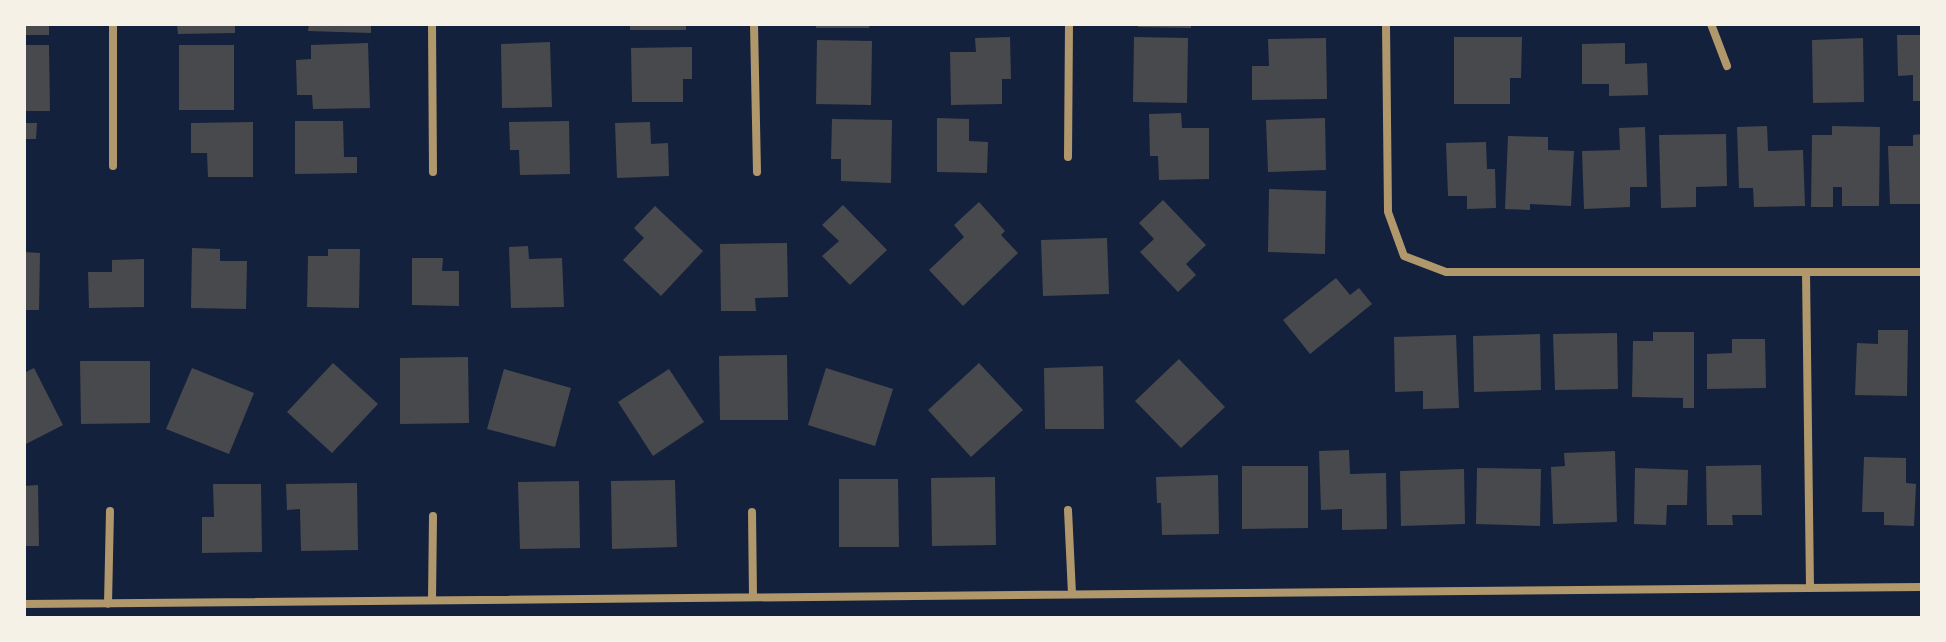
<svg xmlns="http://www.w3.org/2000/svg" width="1946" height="642" font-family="Manrope,sans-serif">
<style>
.building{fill:#48494c}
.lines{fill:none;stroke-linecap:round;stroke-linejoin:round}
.minor{stroke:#b1986c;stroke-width:8}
</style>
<rect width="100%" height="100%" fill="#14213d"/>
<!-- building -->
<path class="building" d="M24 24H49V35H24Z
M177 24H235V33L178 34Z
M309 24H371V33L308 31Z
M630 24H686V30H630Z
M816 24H870L869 28H816Z
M1138 24H1191V28L1138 27Z
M1897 35H1922V101H1913V75L1898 76Z
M1010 37 1011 79H1002V104L951 105 950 52H976L975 38Z
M1134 37 1188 38 1187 103 1133 102Z
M1454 37H1522L1521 78H1510V104H1454Z
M1326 38 1327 99 1252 100V66H1269L1268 39Z
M1863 38 1864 102 1813 103 1812 40Z
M817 40 872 41 871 105 816 104Z
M550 42 552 107 502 108 501 44Z
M368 43 370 108 313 109 312 95H297L296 60 311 59V45Z
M1625 43V64L1647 63 1648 95 1609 96V84H1582V44Z
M24 45H49L50 111H24Z
M179 45H234V110H179Z
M692 47V79H683V102H632L631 48Z
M1181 113 1182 128H1209V179L1159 180 1158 156H1150L1149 114Z
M937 118 969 119V141L988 142 987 173 937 172Z
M1325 118 1326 170 1268 172 1266 120Z
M832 119 892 120 891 183 841 181V159H831Z
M295 121H343L344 157H357V173L295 174Z
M569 121 570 174 520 175 519 150H510L509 122Z
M253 122V177H208L207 153H191V123Z
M650 122 651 144 668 143 669 176 617 178 615 123Z
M24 123H37L36 139H24Z
M1767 126 1768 151 1803 150 1805 206 1754 207 1753 188H1739L1737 127Z
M1832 126 1880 127 1879 206H1842V187H1833V207H1811L1812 135H1832Z
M1645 127 1647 187H1630V207L1584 209 1582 151 1620 150 1619 128Z
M1726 134 1727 186 1696 187V207L1661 208 1659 135Z
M1922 134 1921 204H1890L1888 146H1913V135Z
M1508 136 1548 137V150L1574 151 1571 206 1530 204V210L1505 209Z
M1486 142 1487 169H1495L1496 208 1467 209V196H1448L1446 143Z
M1269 189 1326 191 1325 254 1268 252Z
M1163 200 1206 245 1186 264 1196 275 1178 292 1140 252 1154 239 1139 223Z
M979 202 1005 231 1001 235 1018 253 963 306 929 270 964 237 954 225Z
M843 205 887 250 850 285 822 256 839 241 822 225Z
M655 206 703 251 661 296 623 260 644 238 634 228Z
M1107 238 1109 294 1043 296 1041 240Z
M787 243 788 297 755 298 756 311H721L720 244Z
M528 246 529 259 562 258 564 307 511 308 509 247Z
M192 248 220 249V261H247L246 309 191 308Z
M328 249H360L359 308 307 307 308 256H328Z
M24 252 40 253 39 310H24Z
M412 258H443L442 271H459V306L412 305Z
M144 259V307L89 308 88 272H112V260Z
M1336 278 1350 295 1359 288 1372 304 1310 354 1283 320Z
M1878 330H1908L1907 396 1855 395 1857 343 1878 344Z
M1653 332H1694V408H1683V398L1632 397 1633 341H1653Z
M1617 333 1618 389 1555 390 1553 334Z
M1540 334 1541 390 1474 392 1473 336Z
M1456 335 1459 408 1423 409V391L1395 392 1394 337Z
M1732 339H1765L1766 388 1707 389V354L1732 353Z
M787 355 788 420H720L719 356Z
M468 357 469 423 400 424V358Z
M1179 359 1225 407 1181 448 1135 401Z
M80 361H150V423L81 424Z
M333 363 378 404 332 453 287 412Z
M979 363 1023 410 971 457 928 410Z
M1103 366 1104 429H1045L1044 368Z
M34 368 63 425 24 445V373Z
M192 368 254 393 229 454 166 429Z
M826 368 893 389 875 446 808 425Z
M504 369 571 388 555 447 487 429Z
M669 369 704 422 653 456 618 402Z
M1349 450 1350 474 1386 473 1387 529 1342 530V509L1321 510 1319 451Z
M1615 451 1617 522 1553 524 1551 467 1565 466 1564 453Z
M1864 457 1906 458V483L1916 484 1914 526 1884 525V512H1862Z
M1761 465 1762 515H1732L1733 525H1707L1706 466Z
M1242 466H1308V528L1242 529Z
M1477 468 1541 469 1540 526 1476 524Z
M1635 468 1688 470 1687 505H1667L1666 525 1634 524Z
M1464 469 1465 524 1401 526 1400 471Z
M1218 475 1219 534 1162 535 1161 503H1157L1156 477Z
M995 477 996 545 932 546 931 478Z
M839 479H898L899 547H839Z
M675 480 677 547 612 549 611 481Z
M579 481 580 548 520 549 518 482Z
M357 483 358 550 301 551 300 509 287 510 286 484Z
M213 484H261L262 552 202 553V517H214Z
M38 485 39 546H24V486Z"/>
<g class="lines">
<!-- minor -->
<path class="minor" d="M432 24 433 172
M754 24 757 172
M1386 24 1388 212 1404 256 1446 272H1922
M1711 24 1727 66
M1068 157 1069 24
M113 166V24
M1806 272 1810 588
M1068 510 1072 594
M752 512 753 597
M432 600 433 516
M24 604 1922 587
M108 604 110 511"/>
</g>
<!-- border -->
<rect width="1946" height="642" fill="none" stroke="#f6f1e7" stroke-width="52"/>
</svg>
